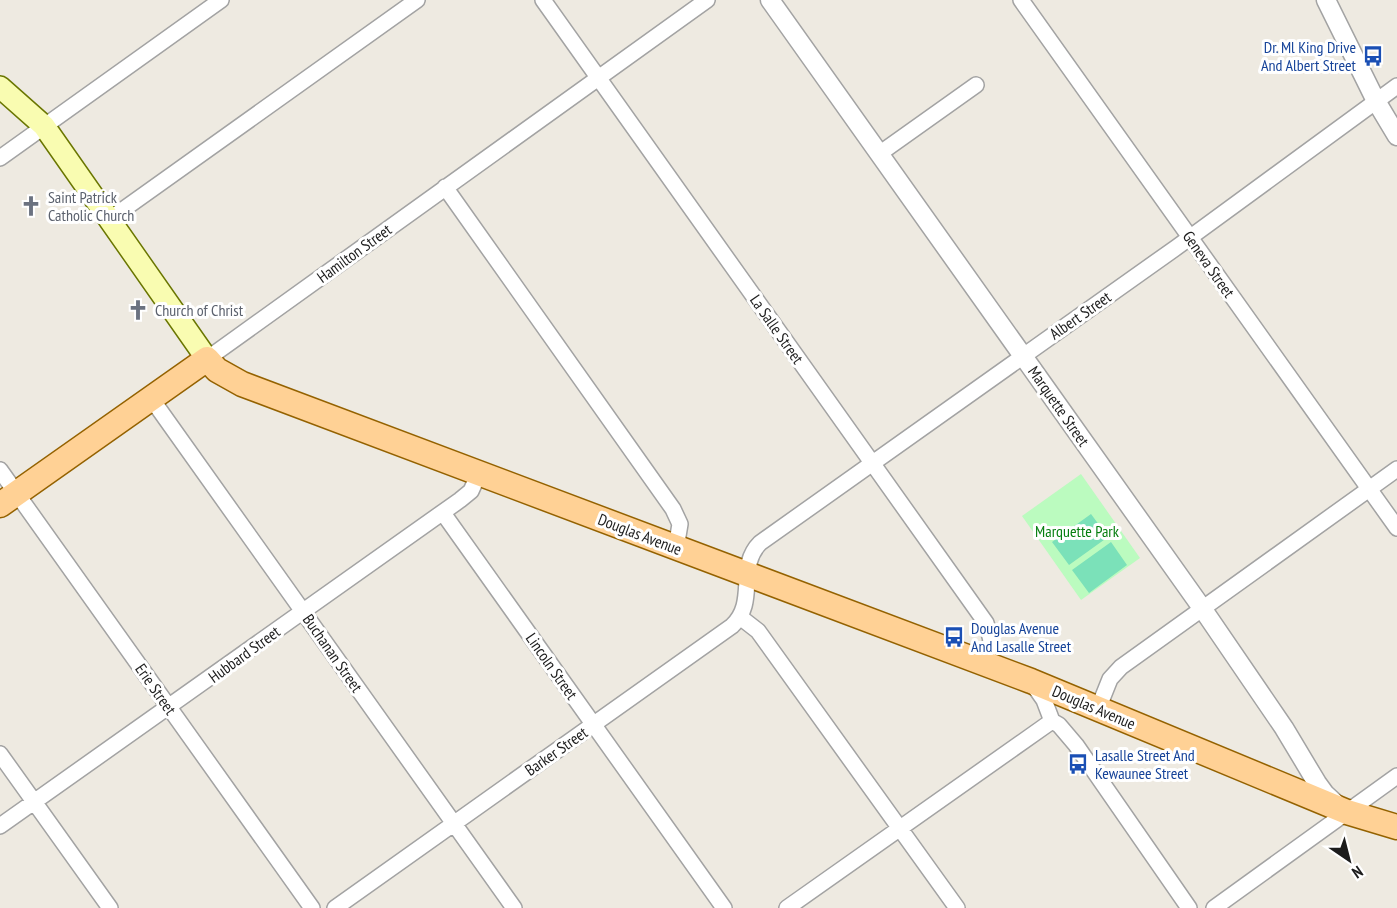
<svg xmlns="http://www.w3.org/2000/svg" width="1397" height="908" font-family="'PT Sans Narrow',sans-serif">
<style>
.park{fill:#bbfbbf}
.pitch{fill:#7be1b9}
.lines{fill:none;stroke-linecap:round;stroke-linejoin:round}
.minor-casing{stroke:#a3a3a3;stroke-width:18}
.tertiary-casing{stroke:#a3a3a3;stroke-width:21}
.secondary-casing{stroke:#6a7600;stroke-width:24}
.primary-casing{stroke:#946200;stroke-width:27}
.minor{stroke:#fff;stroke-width:15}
.tertiary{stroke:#fff;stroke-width:18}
.secondary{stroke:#f9fcb1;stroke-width:21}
.primary{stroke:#ffd195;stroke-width:24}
.labels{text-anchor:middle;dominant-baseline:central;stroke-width:6;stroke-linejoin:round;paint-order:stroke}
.transit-label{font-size:16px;fill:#164399;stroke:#fff;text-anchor:start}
.worship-label{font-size:16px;fill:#5b616d;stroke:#fff;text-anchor:start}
.street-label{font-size:16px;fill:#1c1c1c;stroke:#fff}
.park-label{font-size:16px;fill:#067e10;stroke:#fff}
</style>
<rect width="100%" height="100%" fill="#eeeae1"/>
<!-- park -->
<path class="park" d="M1081 474 1140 558 1081 600 1022 516Z"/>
<!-- pitch -->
<path class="pitch" d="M1091 514 1108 537 1069 565 1052 542Z
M1111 542 1127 565 1089 593 1072 570Z"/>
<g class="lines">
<!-- minor casing -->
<g class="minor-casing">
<path id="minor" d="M543 0 986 623 991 640 985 664
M1021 0 1397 528
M879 154 976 85
M0 158 221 0
M445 187 673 509 680 524 676 548
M110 219 417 0
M207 359 707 0
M151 398 514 908
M0 470 312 908
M443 513 724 908
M740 617 758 631 957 908
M1032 683 1044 700 1052 721 1059 725 1076 745 1189 908
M1098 709 1110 679 1121 667 1397 469
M0 754 110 908
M0 826 460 500 471 491 479 473
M335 908 732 626C758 602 736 567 760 543L1177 247 1397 86
M787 908 1052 721
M1214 908 1397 776"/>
</g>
<!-- tertiary casing -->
<g class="tertiary-casing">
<path id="tertiary" d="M770 0 1202 608 1284 728 1317 783 1325 794 1337 805
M1326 0 1376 101 1397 136"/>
</g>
<!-- secondary casing -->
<g class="secondary-casing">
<path id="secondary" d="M0 87 44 126 207 359"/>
</g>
<!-- primary casing -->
<g class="primary-casing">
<path id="primary" d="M0 505 207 359 217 370 242 384 1031 681 1347 812 1397 827"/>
</g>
<!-- minor -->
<use href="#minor" class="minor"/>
<!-- tertiary -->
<use href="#tertiary" class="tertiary"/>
<!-- secondary -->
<use href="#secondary" class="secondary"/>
<!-- primary -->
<use href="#primary" class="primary"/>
</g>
<!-- icons -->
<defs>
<g id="bus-bare" transform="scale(1.62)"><path d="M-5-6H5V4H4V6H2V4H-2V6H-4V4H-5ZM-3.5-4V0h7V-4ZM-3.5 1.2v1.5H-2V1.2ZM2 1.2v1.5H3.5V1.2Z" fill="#1a4fb4" stroke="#fff" stroke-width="2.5" paint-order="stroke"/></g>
<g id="church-bare" transform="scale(1.62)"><path d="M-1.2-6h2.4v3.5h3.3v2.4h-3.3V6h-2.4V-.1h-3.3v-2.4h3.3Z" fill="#6b7280" stroke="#fff" stroke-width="2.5" paint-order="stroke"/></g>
</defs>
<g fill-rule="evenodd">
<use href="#bus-bare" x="1373" y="56"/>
<use href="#church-bare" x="31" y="206"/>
<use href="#church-bare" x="138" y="310"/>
<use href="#bus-bare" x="954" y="637"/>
<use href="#bus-bare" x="1078" y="764"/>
</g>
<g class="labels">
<!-- transit labels -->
<g class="transit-label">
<text x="1356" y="47" text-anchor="end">Dr. Ml King Drive<tspan x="1356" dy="18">And Albert Street</tspan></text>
<text x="971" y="628">Douglas Avenue<tspan x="971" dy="18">And Lasalle Street</tspan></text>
<text x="1095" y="755">Lasalle Street And<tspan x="1095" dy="18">Kewaunee Street</tspan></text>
</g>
<!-- worship labels -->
<g class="worship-label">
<text x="48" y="197">Saint Patrick<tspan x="48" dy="18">Catholic Church</tspan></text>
<text x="155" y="310">Church of Christ</text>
</g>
<!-- street labels -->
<g class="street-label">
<text transform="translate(354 253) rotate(-36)">Hamilton Street</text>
<text transform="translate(1209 264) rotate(55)">Geneva Street</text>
<text transform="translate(1080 315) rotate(-35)">Albert Street</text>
<text transform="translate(777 329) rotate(55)">La Salle Street</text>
<text transform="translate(1059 406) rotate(55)">Marquette Street</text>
<text transform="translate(640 534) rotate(21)">Douglas Avenue</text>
<text transform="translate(333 653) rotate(55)">Buchanan Street</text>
<text transform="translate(244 654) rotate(-36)">Hubbard Street</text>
<text transform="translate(552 666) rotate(55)">Lincoln Street</text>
<text transform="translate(156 689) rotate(55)">Erie Street</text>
<text transform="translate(1094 707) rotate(23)">Douglas Avenue</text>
<text transform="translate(556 751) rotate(-35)">Barker Street</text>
</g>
<!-- park labels -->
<g class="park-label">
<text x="1077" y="531">Marquette Park</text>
</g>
</g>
<!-- north arrow -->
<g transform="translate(1349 860) rotate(145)" stroke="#ffffff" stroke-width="4.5" paint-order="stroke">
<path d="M0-4.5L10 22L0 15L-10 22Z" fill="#1c1c1c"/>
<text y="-9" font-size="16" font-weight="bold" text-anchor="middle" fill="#1c1c1c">N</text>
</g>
</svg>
